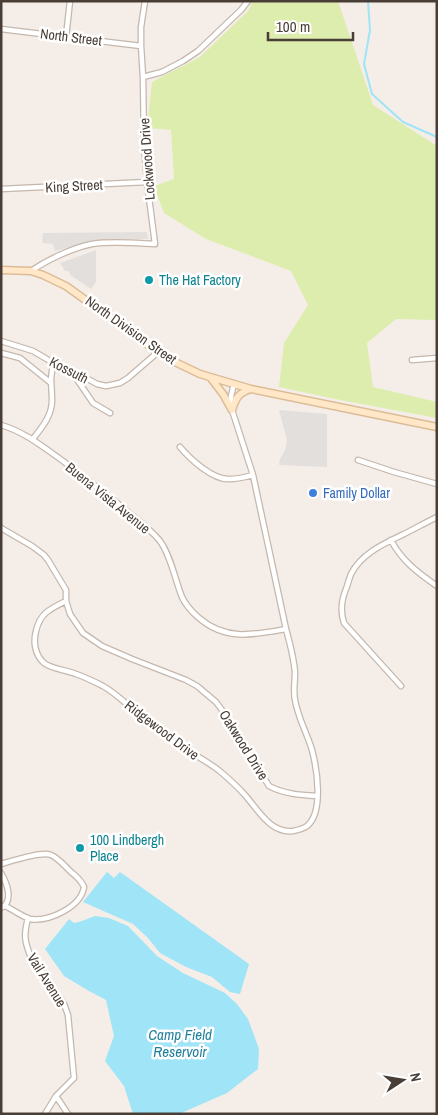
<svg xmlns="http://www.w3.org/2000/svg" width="438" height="1115" font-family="'Archivo Narrow',sans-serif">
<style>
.green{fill:#ddedad}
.parking{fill:#e3dfdd}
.water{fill:#9fe4f7}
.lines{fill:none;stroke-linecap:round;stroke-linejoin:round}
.stream{stroke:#9fe4f7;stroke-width:2}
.street-casing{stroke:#c5b7ac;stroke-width:7}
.secondary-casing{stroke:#dcbc96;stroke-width:9}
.street{stroke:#fff;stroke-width:4.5}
.secondary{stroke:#ffe7c8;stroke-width:6}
.culture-dot{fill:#0f9aa8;stroke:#fff;stroke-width:2}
.shop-dot{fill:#3f7fe0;stroke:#fff;stroke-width:2}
.labels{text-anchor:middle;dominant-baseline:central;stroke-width:5;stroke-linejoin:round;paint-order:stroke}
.street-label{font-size:14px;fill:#493e36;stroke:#fff}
.culture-label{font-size:14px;fill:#0d838f;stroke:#fff;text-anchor:start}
.shop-label{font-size:14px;fill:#366cbe;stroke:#fff;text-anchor:start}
.water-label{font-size:15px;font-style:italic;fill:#21809c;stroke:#fff}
</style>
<rect width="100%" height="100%" fill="#f5eee8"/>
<!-- green -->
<path class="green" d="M253 1H338L373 105 437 146V320L396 319 367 343 373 387 437 402V418L340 400 279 387 284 343 308 305 291 271 206 239 164 213 154 186 174 179 171 130 147 128 152 82 200 57 248 11Z"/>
<!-- parking -->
<path class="parking" d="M147 232 148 239H120L93 241 55 251 53 244 42 243 43 233Z
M96 250V282L91 289 70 275 69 271H65L60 263Z
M279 410 327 414V467L279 465 280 459 285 450 287 440Z"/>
<!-- water -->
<path class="water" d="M107 872 114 878 120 872 249 964 240 994 230 992 212 977 186 967 160 953 148 938 133 924 83 902Z
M95 916 109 918 128 926 157 956 183 973 225 993 237 1004 248 1019 259 1049 258 1069 227 1093 179 1114H133L124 1086 105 1061 114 1036 106 1000 89 991 64 976 45 949 69 919 74 923 79 922Z"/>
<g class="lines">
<!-- stream -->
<path class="stream" d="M368 1 370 30 364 64 372 94 403 122 437 137"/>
<!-- street casing -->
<g class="street-casing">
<path id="street" d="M1 29 141 46
M66 37 70 1
M143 77 162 72 183 61 198 51 241 10 248 1
M1 189 147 182
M31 271C47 260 72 248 92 244 112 241 134 243 155 244L147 182 144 144 143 77 141 46V27L145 1
M1 341 33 351 64 369 88 379 97 384 106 386 120 383 128 378 158 352
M1 353 20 358 51 383
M412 360 437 358
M74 375 93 403 110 413
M1 425C25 432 43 447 63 461 83 477 104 492 123 508 135 518 150 528 160 541 171 556 175 580 182 597 186 606 192 612 199 618 226 641 253 635 286 629
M33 439C42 427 52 416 52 400 52 386 49 377 54 364
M180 447C190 459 213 480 229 479 237 479 246 477 253 475
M358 460 394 472 437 484
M1 528 32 546 44 555 48 560 66 590V601L70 614 83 633 102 646 132 659 186 680 197 686 216 702 231 722 240 739 269 786C284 794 300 795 317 796
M391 540C401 560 418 573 437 586
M66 601C50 609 40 613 36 631 33 642 35 655 44 663 52 669 66 670 76 674 85 677 95 682 103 686 117 694 127 705 139 714 155 727 171 739 188 750 199 758 212 764 222 773 230 780 238 787 244 794 257 808 270 834 293 831 298 830 303 829 307 826 324 812 317 769 312 750 307 733 298 718 295 700 293 691 295 682 295 673 294 658 290 644 286 629L253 475 232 410 231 396 234 384
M401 686 344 623C340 611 341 601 346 589 348 584 349 579 351 574 361 554 383 544 402 535 414 529 425 523 437 517
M1 864C12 861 42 851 51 855 58 858 63 864 69 870 75 876 81 879 84 887 81 907 49 922 30 919 23 917 12 909 5 906
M1 873C7 883 14 902 1 908
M28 918C24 934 24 940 30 955L64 1004 68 1015 74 1078 56 1096 45 1114
M56 1096 68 1114"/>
</g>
<!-- secondary casing -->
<g class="secondary-casing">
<path id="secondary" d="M1 270 31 271 43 275 66 286 158 352 175 362 200 374 251 389 437 427
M210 377 223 394 232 410
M232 410C236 398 238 393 251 389"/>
</g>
<!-- street -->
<use href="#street" class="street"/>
<!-- secondary -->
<use href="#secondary" class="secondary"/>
</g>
<!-- markers -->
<g class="culture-dot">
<circle cx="149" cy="280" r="5"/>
<circle cx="80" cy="848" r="5"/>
</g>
<circle class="shop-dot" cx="313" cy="493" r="5"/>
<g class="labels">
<!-- street labels -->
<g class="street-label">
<text transform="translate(71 37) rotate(7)">North Street</text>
<text transform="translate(147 159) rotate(-94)">Lockwood Drive</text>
<text transform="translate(74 186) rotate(-3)">King Street</text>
<text transform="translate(131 330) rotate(35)">North Division Street</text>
<text transform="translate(69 370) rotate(27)">Kossuth</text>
<text transform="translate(108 498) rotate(39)">Buena Vista Avenue</text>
<text transform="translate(162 730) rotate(37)">Ridgewood Drive</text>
<text transform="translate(244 745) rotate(58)">Oakwood Drive</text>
<text transform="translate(47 980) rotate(58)">Vail Avenue</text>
</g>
<!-- culture labels -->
<g class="culture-label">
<text x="159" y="280">The Hat Factory</text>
<text x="90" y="840">100 Lindbergh<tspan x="90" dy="16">Place</tspan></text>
</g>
<!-- shop labels -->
<g class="shop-label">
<text x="323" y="493">Family Dollar</text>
</g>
<!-- water labels -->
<g class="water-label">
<text x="180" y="1034">Camp Field<tspan x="180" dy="17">Reservoir</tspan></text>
</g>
</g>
<!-- border -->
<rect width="438" height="1115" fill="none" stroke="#493e36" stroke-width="5"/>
<!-- north arrow -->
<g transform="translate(403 1080) rotate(78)" stroke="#ffffff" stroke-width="4" paint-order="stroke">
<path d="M0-4L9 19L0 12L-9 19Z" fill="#493e36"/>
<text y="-8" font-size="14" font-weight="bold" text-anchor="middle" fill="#493e36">N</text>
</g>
<!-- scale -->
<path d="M268 32v8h85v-8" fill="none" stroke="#493e36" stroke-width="2.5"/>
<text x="276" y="32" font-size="15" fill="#493e36" stroke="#ffffff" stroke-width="4" paint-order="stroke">100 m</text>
</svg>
